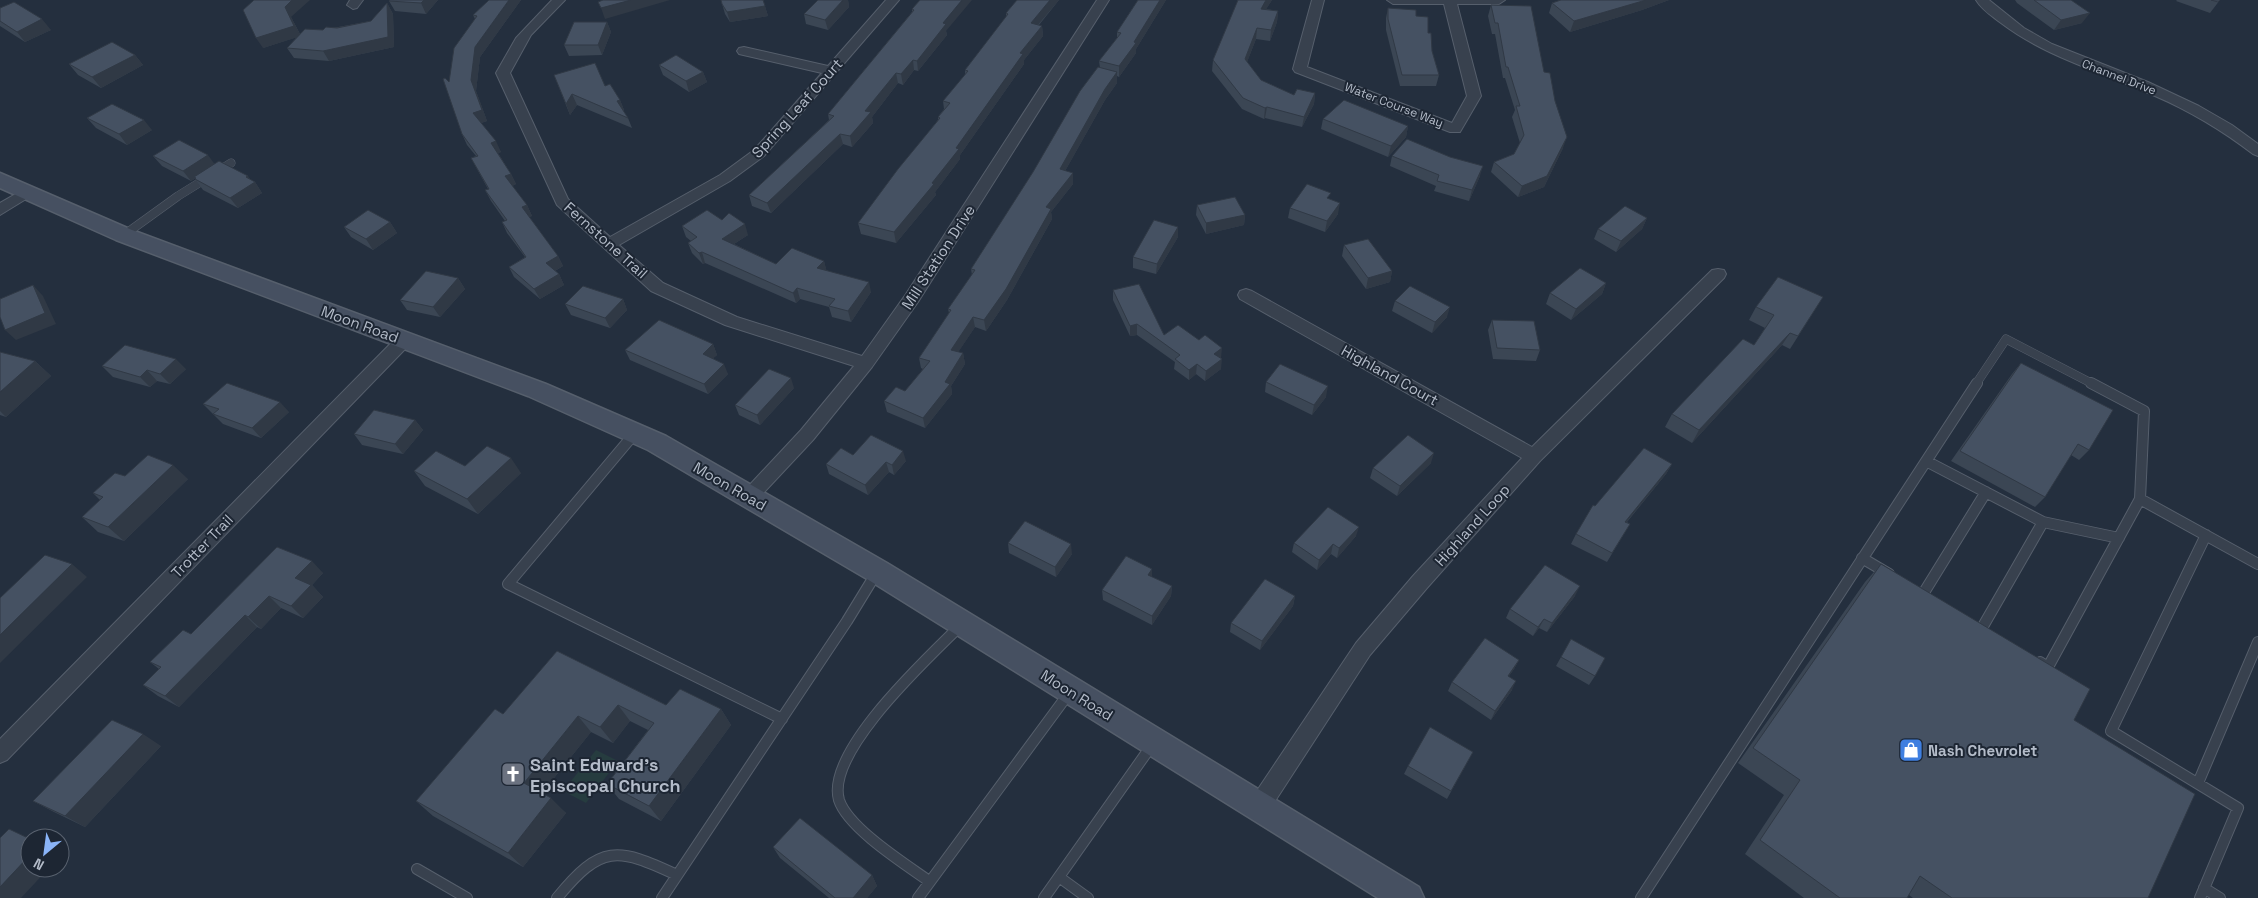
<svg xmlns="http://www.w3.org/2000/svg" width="2258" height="898" font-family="'Space Grotesk',sans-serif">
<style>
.green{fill:#263c3f}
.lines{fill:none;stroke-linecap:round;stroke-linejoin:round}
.lane-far1-casing{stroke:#565f6c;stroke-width:9}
.lane-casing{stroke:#565f6c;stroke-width:12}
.street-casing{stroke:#565f6c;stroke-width:2}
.secondary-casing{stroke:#565f6c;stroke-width:3}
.lane-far1{stroke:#38414e;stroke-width:8}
.lane{stroke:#38414e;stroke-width:10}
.street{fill:#38414e;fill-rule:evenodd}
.secondary{fill:#465061;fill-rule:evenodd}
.wall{fill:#3b4654}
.shaded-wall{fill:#303945}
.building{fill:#455162;stroke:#303945}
.labels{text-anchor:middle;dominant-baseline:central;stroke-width:4;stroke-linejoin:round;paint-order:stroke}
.far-street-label{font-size:12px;fill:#b4bcc9;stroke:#1d2633}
.street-label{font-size:15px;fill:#b4bcc9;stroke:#1d2633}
.poi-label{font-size:15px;font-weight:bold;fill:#b4bcc9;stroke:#1d2633;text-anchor:start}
.near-poi-label{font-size:18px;font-weight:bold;fill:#b4bcc9;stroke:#1d2633;text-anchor:start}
</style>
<rect width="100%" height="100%" fill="#242f3e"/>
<!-- green -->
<path class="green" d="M596 750 618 761 586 803 563 791Z"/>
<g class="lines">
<!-- lane-far1 casing -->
<g class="lane-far1-casing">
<path id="lane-far1" d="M124 235 178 196 231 163
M1976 384 2006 339 2093 384"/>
</g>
<!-- lane casing -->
<g class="lane-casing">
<path id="lane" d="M635 433 508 584 782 719
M1926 461 2043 522 2119 538
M2140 499 2258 564
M1862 558 1889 574
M1923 594 1986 492
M1982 628 2043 522
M2040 662 2048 667 2140 499 2144 411 2091 383
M2198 783 2258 642
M417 869 467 898
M1059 877 1088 898
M929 881C905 864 848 828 839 800 825 752 928 658 960 626
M2204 888 2220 898
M557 898C601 844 617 847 677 875
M662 898 847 621 877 572
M918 898 1069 693
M1044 898 1152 745
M1641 898 1977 383
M2200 898 2238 808 2111 731 2206 535"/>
</g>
<!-- street casing -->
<g class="street-casing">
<path id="street" d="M350 0H363L357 8 353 9 347 5Z
M552 0H565L531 35 510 73 568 199 610 237 720 175 754 150 822 73 739 54 737 51 739 48 744 47 828 66 886 0H899L764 156 730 181 619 245 663 283 737 317 862 356 906 294 1097 0H1109L918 302 872 367 813 440 755 502 749 504 743 502 740 497 743 492 801 430 854 366 725 325 651 291 557 205 496 73 516 38Z
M1312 0H1324L1307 67 1452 123 1467 96 1444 4H1393L1387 0H1505L1499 4H1457L1481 96 1460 132H1450L1295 72 1293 69Z
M1976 0H1989L2024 28 2052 44 2148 82 2199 106 2232 125 2258 144V156L2253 154C2223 131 2190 111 2155 96 2103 72 2047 58 2001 23 1992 16 1982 10 1976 0Z
M26 188 31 190 33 193 31 196 0 215V203Z
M1718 269 1724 270 1726 274 1724 278 1540 461 1427 588 1370 655 1268 812 1260 815 1252 812 1249 805 1252 798 1356 643 1413 576 1522 458 1240 299 1238 295 1240 291 1246 289 1252 291 1532 447 1712 270Z
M404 334 410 336 412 340 410 344 7 760 0 763V739L398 336Z"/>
</g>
<!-- secondary casing -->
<g class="secondary-casing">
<path id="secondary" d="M0 173 132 230 546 384 666 436 887 563 1419 887 1424 898H1378L867 579 648 450 528 396 116 240 0 188Z"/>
</g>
<!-- lane-far1 -->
<use href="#lane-far1" class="lane-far1"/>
<!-- lane -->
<use href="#lane" class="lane"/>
<!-- street -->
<use href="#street" class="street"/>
<!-- secondary -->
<use href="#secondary" class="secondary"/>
</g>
<!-- wall -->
<path class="wall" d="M390 0H438L426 14 395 11 389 1Z
M489 0H521L480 57 476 91 487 121 481 123 501 152 498 153 511 174 516 184 512 186 527 205 532 216 529 217 558 256 563 266 555 271 559 274 564 285 540 299 514 277 509 267 525 257 507 233 502 222 505 221 491 201 485 190 488 189 471 158 476 156 467 145 462 134 449 82 475 19 473 15Z
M721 0H763L768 16 730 22 725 14Z
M818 0H848L849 7 828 30 806 24 804 14Z
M920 0 946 31 947 35 918 71 914 70 903 85 898 83 872 117 873 123 852 147 843 144 771 213 752 206 749 195 829 120 828 114 912 12V9Z
M1017 0H1059L1039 25 1042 26 1043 36 1024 60V64L960 155V159L935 192 936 195 896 243 861 234 858 223 938 120V117L944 109 943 101 965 75V70L1006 17V13Z
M1138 0H1166L1136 49V53L1119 77 1117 76V83L1105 100 1065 171 1073 184 1051 212 1052 219 1007 300 986 331 975 327 958 352 963 353 965 364 951 386 952 394 925 428 887 412 884 401 905 391 923 369 921 368 919 358 949 313 948 309 972 275 971 269 1100 68 1099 61 1117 38V32Z
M1238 0H1272L1266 9 1278 11 1277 22 1270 41 1256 39 1247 62 1261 80 1294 95 1315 93 1314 104 1302 127 1265 118 1264 119 1242 109 1212 71 1213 60Z
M1561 0H1669L1642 10 1570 32 1549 13 1552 3Z
M2015 0H2071L2082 23 2054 30 2017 3Z
M2177 0H2220L2210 13 2176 1Z
M387 3 393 14 394 47 329 61 294 58 287 48 297 37 263 48 291 17 300 34 371 21Z
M1491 5 1544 72 1563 148 1544 187 1518 197 1491 172 1494 162 1514 154 1520 143 1512 117 1515 110 1505 78H1503L1495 34H1492L1488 16Z
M0 8 51 30 25 42 0 26Z
M1388 8 1416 16 1428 33 1432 51 1439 75 1436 86H1400L1386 30V18Z
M607 22 611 32 602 55 569 56 564 45Z
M135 55 143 65 101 88 78 75 69 64Z
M659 65 703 72 707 82 689 92 663 75Z
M554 75 605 86 620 100 624 110 623 111 628 118 632 128 577 105 570 115Z
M87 118 152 130 127 145 96 128Z
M1323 119 1408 126 1406 137 1388 157 1321 129Z
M153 156 214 164 255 182 262 193 238 208 203 190 195 179 196 178 191 181 162 166Z
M1392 156 1480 176 1469 201 1434 191 1436 186 1390 166Z
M1330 199 1338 214 1325 232 1288 218 1290 208Z
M1197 205 1245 215 1244 225 1206 234 1196 215Z
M1647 218 1642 229 1616 252 1594 239 1598 229Z
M722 220 748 235 734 244 776 264 824 261 826 270 871 292 851 322 832 317 829 307 800 299 796 303 705 263 703 264 692 253 688 243 691 241 686 237 682 226Z
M390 222 397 233 373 250 351 237 344 227Z
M1178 227V237L1156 274 1133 268V257Z
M1344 245 1392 271 1390 282 1366 289 1342 256Z
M458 278 465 289 440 317 407 310 400 300Z
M1606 283 1602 294 1571 320 1546 304 1550 293Z
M1113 290 1164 335 1221 358V369L1205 381 1196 374 1189 380 1174 369 1175 362 1137 335 1130 336 1113 300Z
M1823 297 1790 349 1782 345 1692 443 1665 427 1672 414 1754 345 1765 328 1749 320 1756 307Z
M623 299 627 310 610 328 571 315 565 304Z
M1395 301 1447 317 1432 333 1392 311Z
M1492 320 1540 350 1536 361 1493 359 1488 330Z
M713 344 717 355 713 358 728 374 708 394 630 360 625 350Z
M0 352 35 361 51 376 6 417 0 415Z
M2021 363 2089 450 2079 460 2071 455 2045 497 2035 507 1951 461 2012 374Z
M102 366 186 369 170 384 157 381 150 387 113 377Z
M1266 382 1326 397 1312 415 1265 392Z
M794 388 760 425 739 415 735 405Z
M203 404 289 412 261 438 223 424Z
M415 420 423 430 403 454 362 445 354 434Z
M853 455 906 461 894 475 889 472 868 495 829 474 826 464Z
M1431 463 1397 496 1370 478 1373 468Z
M1672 464 1666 474 1627 522 1630 524 1607 562 1571 544 1576 534 1595 506Z
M465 466 521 473 478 514 425 486 414 471Z
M125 476 188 479 124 541 98 532 82 517 100 500 93 493Z
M1356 536 1337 558 1331 554 1317 570 1292 552 1294 543Z
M1008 543 1072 554 1056 577 1009 553Z
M277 547 323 573 312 585 323 597 303 618 281 608 261 629 257 627 179 707 158 696 143 685 159 669 150 662 191 634Z
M1881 564 2074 720 2148 898H1913L1909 895 1907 898H1804L1745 854 1784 795 1738 763 1865 582Z
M1152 577 1172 586 1171 596 1152 625 1103 600 1102 590Z
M1295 596 1293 606 1260 650 1230 632 1231 623Z
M1575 596 1547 632 1539 628 1533 636 1506 618 1510 609Z
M557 651 666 705 721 709 731 725 661 821 619 799 607 784 648 730 630 721 613 743 591 732 542 793 566 813 523 867 433 816 416 801 503 714Z
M1561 657 1595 676 1589 685 1556 666Z
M1519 660 1514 669 1509 676 1512 690 1491 720 1448 691 1452 682Z
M161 746 85 827 54 812 33 801Z
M1473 752 1447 799 1404 774 1408 766Z
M773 847 872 875 877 886 867 898H829L780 858Z"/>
<!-- shaded-wall -->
<path class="shaded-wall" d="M292 0H310L291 17 301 36 263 48 256 38 285 7Z
M424 0H438L426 14 421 3Z
M509 0H521L480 57 476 91 487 121 478 124 473 113 471 80 475 47Z
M631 0H670L605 19 601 8Z
M843 0H848L849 7 828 30 825 20Z
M962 0H972L946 31 947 35 918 71 917 61 943 23Z
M1050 0H1059L1031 33V23Z
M1160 0H1166L1136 49V53L1119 77V66Z
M1266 0H1272L1260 19 1261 9Z
M1646 0H1669L1642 10 1570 32 1574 21Z
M387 3 393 14 394 47 329 61 323 51 388 37Z
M765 6 768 16 730 22 727 12Z
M1278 11 1277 22 1270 41 1271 30Z
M2090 13 2082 23 2054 30 2061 20Z
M42 19 51 30 25 42 17 32Z
M607 22 611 32 602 55 598 45Z
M1042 26 1043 36 1024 60V64L960 155V159L935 192 936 195 896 243 894 232 932 183 1020 53Z
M1257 28 1256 39 1244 70 1245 59Z
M135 55 143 65 101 88 92 77Z
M913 60 914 70 903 85 901 74Z
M703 72 707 82 689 92 686 81Z
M1117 72V83L1105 100 1060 180V169L1105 89Z
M896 73 898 83 872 117 873 123 852 147 850 136 865 111Z
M1315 93 1314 104 1302 127 1304 117Z
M572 94 577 105 570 115 566 104Z
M620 100 624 110 621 112 617 101Z
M1267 107 1265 118 1264 119 1265 108Z
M144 120 152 130 127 145 119 134Z
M1408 126 1406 137 1388 157 1391 146Z
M840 134 843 144 771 213 767 203Z
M1567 137 1563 148 1544 187 1518 197 1522 186Z
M496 141 501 152 497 154 491 143Z
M208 155 216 166 194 177 196 178 191 181 183 171Z
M1483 166 1480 176 1469 201 1472 190Z
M1073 173V184L1051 212 1052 219 1007 300 986 331 984 320 1046 207Z
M511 174 516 184 510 187 505 176Z
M248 176 253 183 255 182 262 193 238 208 230 198 246 177Z
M1340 203 1338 214 1325 232 1327 221Z
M527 205 532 216 527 218 522 207Z
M1245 215 1244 225 1206 234V223Z
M1647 218 1642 229 1616 252 1621 241Z
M390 222 397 233 373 250 366 239Z
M745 224 748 235 726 249 722 239Z
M1178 227V237L1156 274 1157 264Z
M702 252 705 263 703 264 699 253Z
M558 256 563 266 551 273 546 263Z
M824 261 827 272 817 268Z
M1392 271 1390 282 1366 289 1368 278Z
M559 274 564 285 540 299 534 289Z
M458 278 465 289 440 317 433 307Z
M869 282 871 292 851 322 848 311Z
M1606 283 1602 294 1571 320 1576 309Z
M33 285 43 296 56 324 16 340 5 330Z
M797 288 800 299 796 303 793 293Z
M623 299 627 310 610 328 605 318Z
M1450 307 1447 317 1432 333 1435 322Z
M973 317 975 327 953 360 951 350Z
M1137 324V335L1130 336V326Z
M1790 333 1782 345 1692 443 1699 430Z
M713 344 717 355 707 364 703 354Z
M1222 348 1221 358 1213 364 1214 354Z
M963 353 965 364 951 386 952 394 925 428 923 418Z
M176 359 186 369 170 384 160 374Z
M1222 359 1221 369 1205 381 1206 371Z
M35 361 51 376 6 417 0 411V392Z
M724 364 728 374 708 394 704 384Z
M1197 364 1196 374 1189 380V370Z
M147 370 157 381 150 387 140 377Z
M791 378 794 388 760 425 757 415Z
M1328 386 1326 397 1312 415 1314 405Z
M280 402 289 412 261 438 252 428Z
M415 420 423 430 403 454 395 444Z
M903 451 906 461 894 475 892 465Z
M1434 453 1431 463 1397 496 1400 486Z
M511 458 521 473 478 514 467 499Z
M886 462 889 472 868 495 865 485Z
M1672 464 1666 474 1619 531 1625 522Z
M173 465 188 479 124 541 108 527Z
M1359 527 1356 536 1337 558 1339 548Z
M1071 544 1072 554 1056 577 1055 567Z
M1333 544 1331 554 1317 570 1319 560Z
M312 561 323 573 312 585 323 597 303 618 291 606 295 578Z
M72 564 87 577 0 663V635Z
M1152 569V579L1148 575Z
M1172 586 1171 596 1152 625V616Z
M1580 586 1575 596 1547 632 1552 623Z
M269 596 281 608 261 629 248 617Z
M1295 596 1293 606 1260 650 1262 641Z
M245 615 257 627 179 707 165 696Z
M1544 619 1539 628 1533 636 1538 627Z
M1519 660 1514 669 1503 684 1508 676Z
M1516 681 1512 690 1491 720 1495 711Z
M618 705 630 721 613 743 600 727Z
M721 709 731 725 661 821 649 806Z
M578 716 591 732 538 798 524 783Z
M143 734 161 746 85 827 65 816Z
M551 798 566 813 523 867 508 853Z
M30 855V868H49L21 898H0V887Z
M872 875 877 886 867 898H853Z"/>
<!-- building -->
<path class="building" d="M254 0H292L285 7 294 26 256 38 243 10Z
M390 0H424L421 3 389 1Z
M489 0H509L475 47 471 80 482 110 473 113 496 141 491 143 511 174 505 176 527 205 522 207 558 256 546 263 559 274 534 289 509 267 526 257 502 222 507 220 485 190 489 189 471 158 478 156 462 134 443 79 445 78 449 82 454 48 477 16 473 15Z
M603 0H631L601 8 598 2Z
M721 0H763L765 6 727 12 722 4Z
M818 0H843L825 20 804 14Z
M920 0H962L943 23 946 24 917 61 913 60 901 74 896 73 865 111 871 112 850 136 840 134 767 203 749 195 834 116 828 114 914 10 912 9Z
M1017 0H1050L1031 23 1042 26 1020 53 1023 54 956 148 959 149 932 183 934 184 894 232 858 223 898 169 940 118 938 117 950 103 943 101 968 71 965 70 1008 14 1006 13Z
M1138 0H1160L1134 42 1136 43 1119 66 1099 61 1121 33 1117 32Z
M1238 0H1266L1261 9 1278 11 1271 30 1257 28 1245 59 1261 80 1294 95 1297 89 1315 93 1304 117 1267 107 1265 108 1243 98 1213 60Z
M1561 0H1646L1574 21 1552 3Z
M2034 0H2071L2090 13 2061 20Z
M2211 0H2220L2218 2Z
M14 2 42 19 17 32 0 21V8Z
M387 3 388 37 323 51 287 48 305 29 323 30 326 27 337 28 371 21Z
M1491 5 1531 6 1544 72 1550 73 1555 101 1567 137 1547 176 1522 186 1494 162 1514 154 1524 135 1516 106H1520L1508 67H1506L1498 23H1495Z
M1388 8 1416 10V16L1428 17V33H1431L1432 51 1439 75H1402L1388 19Z
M574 22H607L598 45H564Z
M112 42 135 55 92 77 69 64Z
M676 55 703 72 686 81 659 65Z
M595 63 605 86 610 84 620 100 617 101 628 118 572 94 566 104 554 75Z
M1098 67 1117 72 1105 89 1060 169 1073 173 1046 207 1051 209 1006 289 984 320 973 317 951 350 963 353 945 382 950 384 923 418 884 401 896 387 905 391 930 361 919 358 951 310 948 309 975 270 971 269 1033 172 1080 91Z
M1344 100 1408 126 1391 146 1323 119Z
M112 104 144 120 119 134 87 118Z
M1407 139 1450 157 1483 166 1472 190 1437 181 1439 175 1392 156Z
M179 140 208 155 183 171 153 156Z
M219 161 248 176 246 177 255 182 230 198 195 179 196 178 194 177Z
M1307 184 1331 193 1327 198 1340 203 1327 221 1290 208Z
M1235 197 1245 215 1206 223 1197 205Z
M1625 206 1647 218 1621 241 1598 229Z
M368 210 390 222 366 239 344 227Z
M707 210 722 220 729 213 745 224 722 239 776 264 792 248 824 261 817 268 869 282 848 311 829 306 835 299 797 288 793 293 702 252 699 253 688 243 697 237 682 226Z
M1154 220 1178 227 1157 264 1133 257Z
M1368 239 1392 271 1368 278 1344 245Z
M1580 268 1606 283 1576 309 1550 293Z
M426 271 458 278 433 307 400 300Z
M1778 277 1823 297 1798 336 1790 333 1699 430 1672 414 1743 339 1754 345 1774 315 1756 307Z
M1139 284 1164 335 1178 325 1199 340 1205 335 1222 348 1214 354 1222 359 1206 371 1197 364 1189 370 1175 359 1180 355 1137 324 1130 326 1113 290Z
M33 285 45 313 5 330 0 317V299Z
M583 286 623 299 605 318 565 304Z
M1410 286 1450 307 1435 322 1395 301Z
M659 320 713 344 703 354 724 364 704 384 625 350Z
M1492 320 1534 321 1540 350 1497 348Z
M125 345 176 359 160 374 147 370 140 377 102 366Z
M0 352 35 361 0 392Z
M2021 363 2113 410 2089 450 2078 444 2045 497 1960 451Z
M1280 364 1328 386 1314 405 1266 382Z
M769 369 791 378 757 415 735 405Z
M227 383 280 402 252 428 213 414 219 409 203 404Z
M374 410 415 420 395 444 354 434Z
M871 435 903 451 892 465 886 462 865 485 826 464 841 448 853 455Z
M1408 435 1434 453 1400 486 1373 468Z
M487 446 511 458 467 499 414 471 436 451 465 466Z
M1644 448 1672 464 1625 522 1630 524 1612 553 1576 534 1593 505 1595 506Z
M148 455 173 465 108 527 82 517 103 497 93 493 115 473 125 476Z
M1328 507 1359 527 1339 548 1333 544 1319 560 1294 543Z
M1025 521 1071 544 1055 567 1008 543Z
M277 547 312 561 295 578 311 585 291 606 269 596 248 617 245 615 165 696 143 685 161 667 150 662 183 630 191 634Z
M45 555 72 564 0 635V598Z
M1126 556 1152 569 1148 575 1172 586 1152 616 1102 590Z
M1881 564 2090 689 2074 720 2195 794 2148 898H1952L1920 876 1907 898H1840L1760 840 1800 780 1753 748Z
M1545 565 1580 586 1552 623 1544 619 1538 627 1510 609Z
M1265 579 1295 596 1262 641 1231 623Z
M1485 638 1519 660 1508 676 1516 681 1495 711 1452 682Z
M1571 639 1605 658 1595 676 1561 657Z
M557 651 666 705 680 689 721 709 649 806 607 784 654 723 618 705 600 727 578 716 524 783 551 798 508 853 416 801 495 709 503 714Z
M112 720 143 734 65 816 33 801Z
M1430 727 1473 752 1451 791 1408 766Z
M800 818 872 875 853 898H835L773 847Z
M9 829 30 839V855L0 887V838Z"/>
<!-- icons -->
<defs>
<g id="shop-square" transform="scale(1.25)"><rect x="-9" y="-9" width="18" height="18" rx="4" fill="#3f7fe0" stroke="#1d2633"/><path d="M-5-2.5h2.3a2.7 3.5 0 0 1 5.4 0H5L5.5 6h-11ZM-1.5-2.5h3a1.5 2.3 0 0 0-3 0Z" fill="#fff"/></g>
<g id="church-square" transform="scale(1.25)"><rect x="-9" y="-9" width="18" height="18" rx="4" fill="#6b7280" stroke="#1d2633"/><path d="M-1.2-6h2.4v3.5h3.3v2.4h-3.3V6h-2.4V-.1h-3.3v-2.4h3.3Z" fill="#fff"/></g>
</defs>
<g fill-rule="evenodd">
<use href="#shop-square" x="1911" y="750"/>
<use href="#church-square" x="513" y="774"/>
</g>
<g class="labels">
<!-- far-street labels -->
<g class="far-street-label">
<text transform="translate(2119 77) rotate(21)">Channel Drive</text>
<text transform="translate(1394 105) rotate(21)">Water Course Way</text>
</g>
<!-- street labels -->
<g class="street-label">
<text transform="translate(797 108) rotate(-48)">Spring Leaf Court</text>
<text transform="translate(606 240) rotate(42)">Fernstone Trail</text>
<text transform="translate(938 257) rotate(-57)">Mill Station Drive</text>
<text transform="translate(360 324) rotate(20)">Moon Road</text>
<text transform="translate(1390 375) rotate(29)">Highland Court</text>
<text transform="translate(730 486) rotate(30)">Moon Road</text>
<text transform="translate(1472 525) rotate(-48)">Highland Loop</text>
<text transform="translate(202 546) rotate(-46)">Trotter Trail</text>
<text transform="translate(1077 695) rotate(32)">Moon Road</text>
</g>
<!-- poi labels -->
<g class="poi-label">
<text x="1928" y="750">Nash Chevrolet</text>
</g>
<!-- near-poi labels -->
<g class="near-poi-label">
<text x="530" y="764">Saint Edward's<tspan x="530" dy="21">Episcopal Church</tspan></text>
</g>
</g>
<!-- north arrow -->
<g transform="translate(45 853) rotate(209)"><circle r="24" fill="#1d2633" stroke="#59626f"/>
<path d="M0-4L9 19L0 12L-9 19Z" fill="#8ab4f8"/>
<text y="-8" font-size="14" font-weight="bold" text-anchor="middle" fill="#b4bcc9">N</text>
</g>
</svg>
